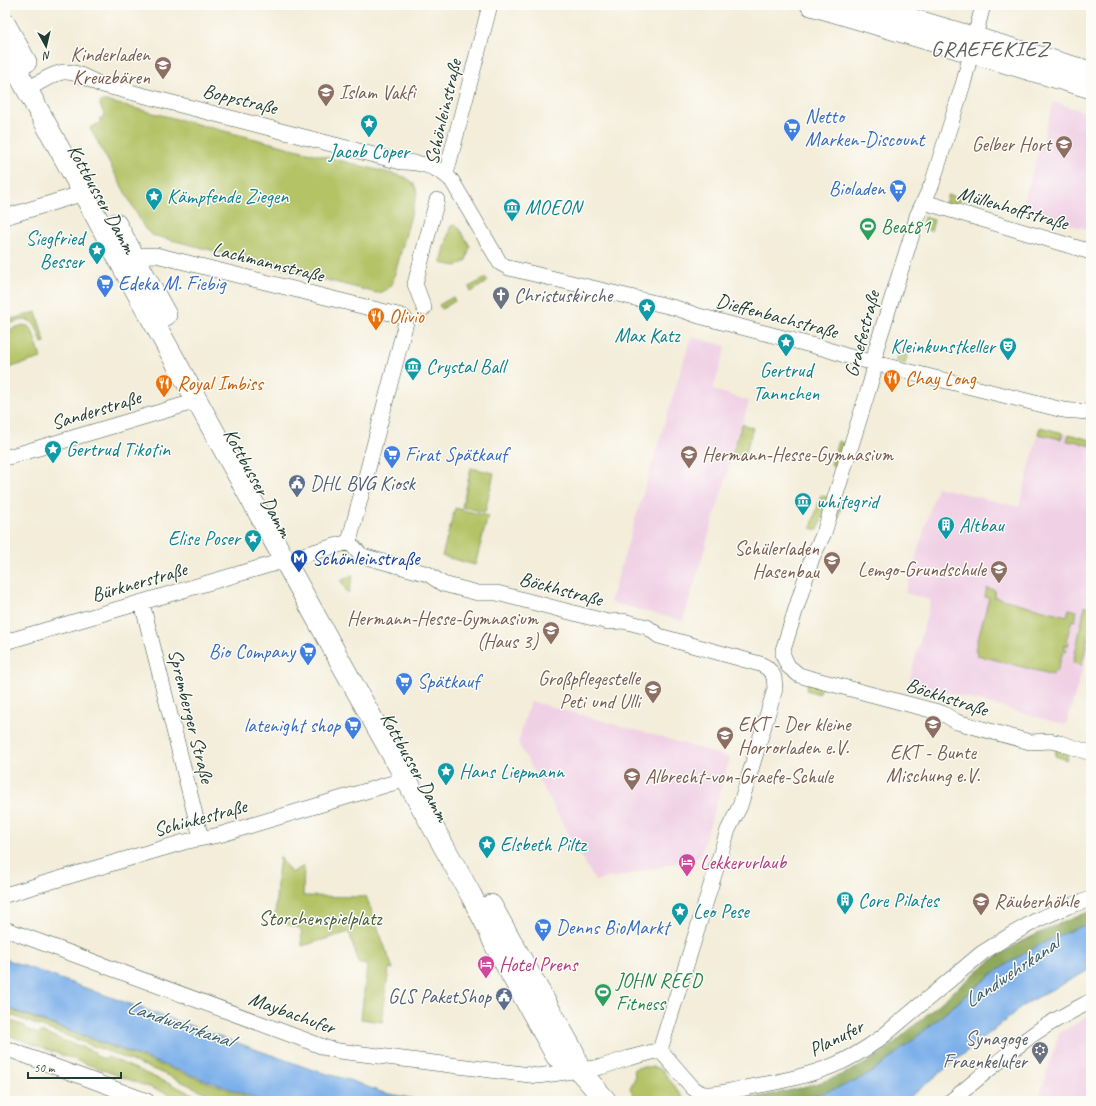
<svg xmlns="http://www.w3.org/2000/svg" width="1096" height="1106" font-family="Caveat,sans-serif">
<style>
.built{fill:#f0d0e5}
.green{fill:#b4c366;stroke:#6a804d}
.forest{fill:#8fa95b;stroke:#577348}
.water{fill:#7db0ea;stroke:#4e768f}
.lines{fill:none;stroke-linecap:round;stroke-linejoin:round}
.street-casing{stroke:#3f574d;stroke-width:16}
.secondary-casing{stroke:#3f574d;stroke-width:22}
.street{stroke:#fff;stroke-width:15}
.secondary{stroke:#fff;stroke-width:21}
.labels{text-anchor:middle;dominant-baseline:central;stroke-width:3;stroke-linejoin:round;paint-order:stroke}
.education-label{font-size:20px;fill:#785e54;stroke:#fdfcf7;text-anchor:end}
.street-label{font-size:20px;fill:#1f3d34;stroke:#fdfcf7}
.shop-label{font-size:20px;fill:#366cbe;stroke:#fdfcf7;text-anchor:start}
.culture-label{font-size:20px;fill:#0d838f;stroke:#fdfcf7;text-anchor:start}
.leisure-label{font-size:20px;fill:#27864d;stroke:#fdfcf7;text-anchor:start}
.worship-label{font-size:20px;fill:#5b616d;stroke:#fdfcf7;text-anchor:start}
.food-label{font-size:20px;fill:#c56008;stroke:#fdfcf7;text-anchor:start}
.service-label{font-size:20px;fill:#4e5e75;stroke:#fdfcf7;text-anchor:start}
.transit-label{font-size:20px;fill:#164399;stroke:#fdfcf7;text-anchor:start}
.hotel-label{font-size:20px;fill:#b23c85;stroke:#fdfcf7;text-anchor:start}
.park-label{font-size:20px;fill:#445e40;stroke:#fdfcf7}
.water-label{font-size:21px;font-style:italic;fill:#3b606b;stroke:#fdfcf7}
.quarter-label{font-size:22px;letter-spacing:1px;fill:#5a5b5f;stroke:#fdfcf7}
</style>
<rect width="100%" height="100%" fill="#fdfcf7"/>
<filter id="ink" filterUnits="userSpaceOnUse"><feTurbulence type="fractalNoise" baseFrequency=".025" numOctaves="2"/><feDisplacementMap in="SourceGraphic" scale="8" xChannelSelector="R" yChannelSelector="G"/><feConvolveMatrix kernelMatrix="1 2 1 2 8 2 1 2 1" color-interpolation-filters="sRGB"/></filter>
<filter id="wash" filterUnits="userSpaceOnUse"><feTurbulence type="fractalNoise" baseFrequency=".012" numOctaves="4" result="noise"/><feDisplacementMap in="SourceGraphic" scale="16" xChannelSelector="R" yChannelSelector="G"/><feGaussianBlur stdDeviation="0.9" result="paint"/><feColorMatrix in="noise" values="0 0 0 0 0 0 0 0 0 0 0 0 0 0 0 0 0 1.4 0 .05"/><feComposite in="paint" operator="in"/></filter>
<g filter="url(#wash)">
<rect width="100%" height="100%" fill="#f3edd9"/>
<!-- built -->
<path class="built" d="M1054 102 1091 114V211L1086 229 1021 210Z
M691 337 726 346 713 390 749 401 683 621 610 602Z
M1040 427 1091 440V640L1066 725 909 682 931 600 905 593 937 487 1019 507Z
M530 701 658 736 730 758 700 857 630 874 595 881 518 743Z
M1091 1015V1101H1038L1059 1033Z"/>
<!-- green -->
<path class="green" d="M103 101H106L405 177C412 181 416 185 417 193L392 285C387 290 384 292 377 293L152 235 145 229 90 128 101 122 99 119 105 116 100 105 101 102Z
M948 195 962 199 953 206 945 203Z
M924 217 934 220 931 231 921 228Z
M455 225 458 227 470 246 466 261 456 266 441 263 450 228 451 226Z
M486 278 488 281 471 292 469 287Z
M453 297 455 301 442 309 439 305Z
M36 312 45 342 42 343C33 316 31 317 5 325V321Z
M23 325 28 326 32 330 41 358 5 369V331Z
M899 350 908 352 905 364 896 361Z
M742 424 753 428 744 458 732 455Z
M1040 427 1063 433 1061 439 1038 434Z
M1069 434 1091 440V446L1074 441 1073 442 1067 441Z
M838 441 846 444 838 467 831 465Z
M471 468 494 473 485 512 462 507Z
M821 495 829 498 818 530 811 528Z
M840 500 843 502 833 535H831Z
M455 508 488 516 475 565 442 556Z
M351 575H353L349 592H347L341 581Z
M987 588 995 590 994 597 1067 616 1069 609 1077 611 1075 621 1072 620 1066 641 1069 642 1068 646 1065 645 1064 648 1067 649 1066 652H1063L1057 672 1054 671 1053 675 977 655 978 651 975 650 989 598 985 597Z
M1085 606 1091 607V623L1082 665 1073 663Z
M808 682 821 685 819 694 806 690Z
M1057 747 1069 752 1067 760 1055 756Z
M280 857 291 873 304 866 303 896 362 897 366 896 393 969 389 968 382 1022 361 1019 367 965 359 964 349 932 302 946 301 929 275 920 277 882Z
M5 1008 259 1101H233L221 1096 219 1099 167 1075 104 1050 5 1013Z
M5 1019 25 1026 26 1029 38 1034 41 1032 95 1052V1055L105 1059 108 1057 113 1059 209 1101H187L5 1034Z
M641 1067C650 1067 656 1066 663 1071L685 1100 666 1101H637L630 1088 635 1078 634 1069Z"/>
<!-- forest -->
<path class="forest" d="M1091 911V923L1075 929 1045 942 1018 957 990 975 883 1065 857 1081 829 1091 797 1101H740C782 1092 826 1085 864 1064 881 1055 895 1042 910 1029 934 1009 957 988 981 968 1015 942 1052 926 1091 911Z"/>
<!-- water -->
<path class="water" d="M1091 923V969L1027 1003 905 1101H797C822 1093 848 1086 871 1073 883 1065 893 1056 904 1047 923 1032 942 1016 961 1000 971 992 981 983 991 975 1022 953 1055 935 1091 923Z
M5 959 313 1070 349 1080 381 1092 423 1101H264L5 1007Z"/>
</g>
<g filter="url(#ink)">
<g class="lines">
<!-- street casing -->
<g class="street-casing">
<path id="street" d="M983 5 964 81 932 184 917 216 914 228 876 349 873 374 869 388 824 533 812 558 783 650V655L788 666 799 675 809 678 942 713 957 722 1030 742 1050 741 1060 743 1091 753
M27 90C37 84 53 73 64 72 76 71 89 79 99 84L401 162C420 162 438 166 452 181L500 263 509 268 676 308 699 316 826 349 847 356 1059 409C1069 412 1080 410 1091 413
M446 174 490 5
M924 202 1091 252
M5 217 84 193
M126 259 134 256 156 255 402 316 405 319 406 322 349 542
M424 308 415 284 437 200
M5 458 197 401
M349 542 361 555 366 557 428 574 443 584 478 593H497L608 622 623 621 647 627 659 636 760 664 766 667 771 672 774 677 775 689 740 806 728 830 660 1050
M142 603 201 838
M5 642 317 551 349 542
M5 895 184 842 219 835 406 779
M5 929 308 1041 326 1048 339 1051 538 1076 601 1067 629 1058 660 1050
M5 1048 147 1101
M660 1050 693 1088C697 1091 701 1094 706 1094 717 1095 729 1091 740 1089 771 1083 802 1078 832 1066 850 1059 866 1049 882 1037L982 953 1009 936 1037 920 1069 906 1091 899
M951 1101C979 1078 1006 1054 1035 1033 1052 1021 1072 1011 1091 1001"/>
</g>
<!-- secondary casing -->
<g class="secondary-casing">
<path id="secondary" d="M811 5 1091 88
M864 5 1091 72
M5 24 26 62
M5 49 91 207 130 280 162 337 345 670 471 895 488 928 495 945 553 1050 556 1056 579 1070 606 1101
M116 224 166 315
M491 905 574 1053 579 1070"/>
</g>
<!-- street -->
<use href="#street" class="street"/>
<!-- secondary -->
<use href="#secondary" class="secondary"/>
</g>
</g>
<!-- icons -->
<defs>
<g id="school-pin" transform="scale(0.9)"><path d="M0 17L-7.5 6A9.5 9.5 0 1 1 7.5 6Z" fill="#8d6e63" stroke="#fdfcf7"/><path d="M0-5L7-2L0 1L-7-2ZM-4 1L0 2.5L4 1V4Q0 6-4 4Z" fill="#fff"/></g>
<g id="sight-pin" transform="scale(0.9)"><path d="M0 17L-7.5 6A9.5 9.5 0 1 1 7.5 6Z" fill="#0f9aa8" stroke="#fdfcf7"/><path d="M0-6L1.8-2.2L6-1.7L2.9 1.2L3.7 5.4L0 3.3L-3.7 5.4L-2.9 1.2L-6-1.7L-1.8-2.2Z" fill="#fff"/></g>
<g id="supermarket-pin" transform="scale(0.9)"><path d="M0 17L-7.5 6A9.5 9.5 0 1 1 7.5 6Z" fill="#3f7fe0" stroke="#fdfcf7"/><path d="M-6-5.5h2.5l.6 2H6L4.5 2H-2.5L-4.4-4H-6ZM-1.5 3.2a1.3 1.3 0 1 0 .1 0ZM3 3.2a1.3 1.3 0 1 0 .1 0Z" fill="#fff"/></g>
<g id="museum-pin" transform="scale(0.9)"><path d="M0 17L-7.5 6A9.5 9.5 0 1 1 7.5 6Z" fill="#0f9aa8" stroke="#fdfcf7"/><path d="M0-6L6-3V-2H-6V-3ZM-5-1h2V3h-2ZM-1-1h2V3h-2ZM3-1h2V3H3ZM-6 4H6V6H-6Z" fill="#fff"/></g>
<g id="stadium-pin" transform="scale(0.9)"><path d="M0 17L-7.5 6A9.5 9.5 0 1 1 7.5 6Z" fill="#2e9e5b" stroke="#fdfcf7"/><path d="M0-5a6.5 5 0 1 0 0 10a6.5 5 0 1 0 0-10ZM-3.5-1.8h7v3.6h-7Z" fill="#fff"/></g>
<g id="church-pin" transform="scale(0.9)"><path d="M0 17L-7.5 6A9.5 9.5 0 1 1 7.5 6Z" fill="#6b7280" stroke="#fdfcf7"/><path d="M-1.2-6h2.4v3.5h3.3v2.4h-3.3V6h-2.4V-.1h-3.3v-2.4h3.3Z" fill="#fff"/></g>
<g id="restaurant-pin" transform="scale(0.9)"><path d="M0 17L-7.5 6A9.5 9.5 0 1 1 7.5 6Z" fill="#e8710a" stroke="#fdfcf7"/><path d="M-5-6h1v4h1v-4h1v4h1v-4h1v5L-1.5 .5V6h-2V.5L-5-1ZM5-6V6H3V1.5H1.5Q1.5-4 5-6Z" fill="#fff"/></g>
<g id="theatre-pin" transform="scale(0.9)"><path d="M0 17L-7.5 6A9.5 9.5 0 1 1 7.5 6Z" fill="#0f9aa8" stroke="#fdfcf7"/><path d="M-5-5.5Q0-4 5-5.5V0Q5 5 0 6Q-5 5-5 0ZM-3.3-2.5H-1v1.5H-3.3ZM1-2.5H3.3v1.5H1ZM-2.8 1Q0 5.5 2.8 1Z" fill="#fff"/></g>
<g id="civic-pin" transform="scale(0.9)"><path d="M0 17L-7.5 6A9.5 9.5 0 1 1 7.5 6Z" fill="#5c6f8a" stroke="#fdfcf7"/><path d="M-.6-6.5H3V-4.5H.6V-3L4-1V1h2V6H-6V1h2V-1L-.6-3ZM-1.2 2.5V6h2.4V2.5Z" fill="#fff"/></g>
<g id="building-pin" transform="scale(0.9)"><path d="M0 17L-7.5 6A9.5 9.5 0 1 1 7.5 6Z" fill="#0f9aa8" stroke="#fdfcf7"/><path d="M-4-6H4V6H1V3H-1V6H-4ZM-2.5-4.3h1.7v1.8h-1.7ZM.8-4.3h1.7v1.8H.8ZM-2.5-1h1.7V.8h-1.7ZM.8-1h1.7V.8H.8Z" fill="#fff"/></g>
<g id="metro-pin" transform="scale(0.9)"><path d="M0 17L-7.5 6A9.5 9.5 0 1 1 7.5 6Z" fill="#1a4fb4" stroke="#fdfcf7"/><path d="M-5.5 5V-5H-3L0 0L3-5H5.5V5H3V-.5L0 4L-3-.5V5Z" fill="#fff"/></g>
<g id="hotel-pin" transform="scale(0.9)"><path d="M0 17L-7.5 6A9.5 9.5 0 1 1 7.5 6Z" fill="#d1479c" stroke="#fdfcf7"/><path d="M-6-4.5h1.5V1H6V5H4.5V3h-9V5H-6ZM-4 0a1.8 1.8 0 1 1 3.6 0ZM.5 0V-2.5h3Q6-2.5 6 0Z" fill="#fff"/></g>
<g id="synagogue-pin" transform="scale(0.9)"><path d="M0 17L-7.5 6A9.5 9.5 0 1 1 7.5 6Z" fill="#6b7280" stroke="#fdfcf7"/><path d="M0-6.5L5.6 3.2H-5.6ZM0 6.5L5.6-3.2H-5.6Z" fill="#fff"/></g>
</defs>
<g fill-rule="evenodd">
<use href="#school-pin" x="163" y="65"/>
<use href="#school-pin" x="326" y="92"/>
<use href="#sight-pin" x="369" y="123"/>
<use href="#supermarket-pin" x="792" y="127"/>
<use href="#school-pin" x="1064" y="144"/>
<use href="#supermarket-pin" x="898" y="188"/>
<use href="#sight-pin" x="154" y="196"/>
<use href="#museum-pin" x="512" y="207"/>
<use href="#stadium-pin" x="868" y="226"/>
<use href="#sight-pin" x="97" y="250"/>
<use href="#supermarket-pin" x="105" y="283"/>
<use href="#church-pin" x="501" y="295"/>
<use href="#sight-pin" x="647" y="307"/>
<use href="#restaurant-pin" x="376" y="316"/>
<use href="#sight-pin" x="786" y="342"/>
<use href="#theatre-pin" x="1008" y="346"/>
<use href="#museum-pin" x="413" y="366"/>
<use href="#restaurant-pin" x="892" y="378"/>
<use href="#restaurant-pin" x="164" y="383"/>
<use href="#sight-pin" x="53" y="449"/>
<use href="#supermarket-pin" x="392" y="454"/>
<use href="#school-pin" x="689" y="454"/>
<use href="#civic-pin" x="297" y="483"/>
<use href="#museum-pin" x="803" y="501"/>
<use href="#building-pin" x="946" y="525"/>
<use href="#sight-pin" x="253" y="538"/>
<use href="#metro-pin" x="299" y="558"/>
<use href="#school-pin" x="832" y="560"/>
<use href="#school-pin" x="999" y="569"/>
<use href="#school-pin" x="551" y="630"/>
<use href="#supermarket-pin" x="308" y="651"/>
<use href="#supermarket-pin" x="404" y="681"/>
<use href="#school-pin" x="653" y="689"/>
<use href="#school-pin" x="933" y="724"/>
<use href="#supermarket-pin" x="353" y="725"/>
<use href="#school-pin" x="725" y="735"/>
<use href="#sight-pin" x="446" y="771"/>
<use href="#school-pin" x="632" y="776"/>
<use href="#sight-pin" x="487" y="844"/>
<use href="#hotel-pin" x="687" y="862"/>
<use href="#building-pin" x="845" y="900"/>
<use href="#school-pin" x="981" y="901"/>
<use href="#sight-pin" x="680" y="911"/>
<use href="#supermarket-pin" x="543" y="927"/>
<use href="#hotel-pin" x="486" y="964"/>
<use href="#stadium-pin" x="603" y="992"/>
<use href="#civic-pin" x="504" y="996"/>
<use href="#synagogue-pin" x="1040" y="1050"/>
</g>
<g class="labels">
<!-- education labels -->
<g class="education-label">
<text x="150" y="54">Kinderladen<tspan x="150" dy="23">Kreuzbären</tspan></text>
<text x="339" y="92" text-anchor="start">Islam Vakfi</text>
<text x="1051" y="144">Gelber Hort</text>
<text x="702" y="454" text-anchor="start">Hermann-Hesse-Gymnasium</text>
<text x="819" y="548">Schülerladen<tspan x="819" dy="23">Hasenbau</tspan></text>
<text x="986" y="569">Lemgo-Grundschule</text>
<text x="538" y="618">Hermann-Hesse-Gymnasium<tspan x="538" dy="23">(Haus 3)</tspan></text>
<text x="640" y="678">Großpflegestelle<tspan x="640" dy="23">Peti und Ulli</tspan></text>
<text x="738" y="724" text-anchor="start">EKT - Der kleine<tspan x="738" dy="23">Horrorladen e.V.</tspan></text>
<text x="933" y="752" text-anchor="middle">EKT - Bunte<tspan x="933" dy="23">Mischung e.V.</tspan></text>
<text x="645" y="776" text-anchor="start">Albrecht-von-Graefe-Schule</text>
<text x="994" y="901" text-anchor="start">Räuberhöhle</text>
</g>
<!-- street labels -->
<g class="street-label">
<text transform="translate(240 99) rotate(14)">Boppstraße</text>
<text transform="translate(443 112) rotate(-77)">Schönleinstraße</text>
<text transform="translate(102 199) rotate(61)">Kottbusser Damm</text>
<text transform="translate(1013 208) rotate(16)">Müllenhoffstraße</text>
<text transform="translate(268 262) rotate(14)">Lachmannstraße</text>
<text transform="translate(777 316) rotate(15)">Dieffenbachstraße</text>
<text transform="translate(862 334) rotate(-75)">Graefestraße</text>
<text transform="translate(96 410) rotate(-17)">Sanderstraße</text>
<text transform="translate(258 483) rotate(61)">Kottbusser Damm</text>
<text transform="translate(139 582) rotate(-16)">Bürknerstraße</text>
<text transform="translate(561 589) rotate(15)">Böckhstraße</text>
<text transform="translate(947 697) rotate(18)">Böckhstraße</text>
<text transform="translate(191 716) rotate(76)">Spremberger Straße</text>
<text transform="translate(415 767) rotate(61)">Kottbusser Damm</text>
<text transform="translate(200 818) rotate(-15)">Schinkestraße</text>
<text transform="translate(292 1013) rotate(20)">Maybachufer</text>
<text transform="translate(836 1038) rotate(-27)">Planufer</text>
</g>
<!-- shop labels -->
<g class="shop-label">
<text x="805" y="116">Netto<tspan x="805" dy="23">Marken-Discount</tspan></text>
<text x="885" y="188" text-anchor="end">Bioladen</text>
<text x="118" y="283">Edeka M. Fiebig</text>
<text x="405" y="454">Firat Spätkauf</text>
<text x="295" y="651" text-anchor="end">Bio Company</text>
<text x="417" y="681">Spätkauf</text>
<text x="340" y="725" text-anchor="end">latenight shop</text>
<text x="556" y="927">Denns BioMarkt</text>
</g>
<!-- culture labels -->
<g class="culture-label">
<text x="369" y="151" text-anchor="middle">Jacob Coper</text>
<text x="167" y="196">Kämpfende Ziegen</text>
<text x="525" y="207">MOEON</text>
<text x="84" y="238" text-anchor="end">Siegfried<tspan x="84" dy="23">Besser</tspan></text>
<text x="647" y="335" text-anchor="middle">Max Katz</text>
<text x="995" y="346" text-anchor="end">Kleinkunstkeller</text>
<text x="426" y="366">Crystal Ball</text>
<text x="786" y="370" text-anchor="middle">Gertrud<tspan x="786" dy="23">Tannchen</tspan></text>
<text x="66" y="449">Gertrud Tikotin</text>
<text x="816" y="501">whitegrid</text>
<text x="959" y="525">Altbau</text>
<text x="240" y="538" text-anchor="end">Elise Poser</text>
<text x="459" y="771">Hans Liepmann</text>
<text x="500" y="844">Elsbeth Piltz</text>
<text x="858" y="900">Core Pilates</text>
<text x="693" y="911">Leo Pese</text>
</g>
<!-- leisure labels -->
<g class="leisure-label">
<text x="881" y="226">Beat81</text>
<text x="616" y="980">JOHN REED<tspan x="616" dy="23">Fitness</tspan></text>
</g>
<!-- worship labels -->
<g class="worship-label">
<text x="514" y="295">Christuskirche</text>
<text x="1027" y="1038" text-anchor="end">Synagoge<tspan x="1027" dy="23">Fraenkelufer</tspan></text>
</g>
<!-- food labels -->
<g class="food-label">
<text x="389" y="316">Olivio</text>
<text x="905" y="378">Chay Long</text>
<text x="177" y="383">Royal Imbiss</text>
</g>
<!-- service labels -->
<g class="service-label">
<text x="310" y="483">DHL BVG Kiosk</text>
<text x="491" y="996" text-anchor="end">GLS PaketShop</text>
</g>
<!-- transit labels -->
<g class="transit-label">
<text x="312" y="558">Schönleinstraße</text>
</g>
<!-- hotel labels -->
<g class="hotel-label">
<text x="700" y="862">Lekkerurlaub</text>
<text x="499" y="964">Hotel Prens</text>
</g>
<!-- park labels -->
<g class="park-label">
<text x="320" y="918">Storchenspielplatz</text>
</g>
<!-- water labels -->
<g class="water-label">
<text transform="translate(1011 972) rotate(-34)">Landwehrkanal</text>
<text transform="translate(180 1023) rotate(19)">Landwehrkanal</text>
</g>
<!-- quarter labels -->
<g class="quarter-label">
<text x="990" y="49">GRAEFEKIEZ</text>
</g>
</g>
<!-- margin -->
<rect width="1096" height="1106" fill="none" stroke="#fdfcf7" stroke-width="20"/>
<!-- north arrow -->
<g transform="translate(46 46) rotate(172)" stroke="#fdfcf7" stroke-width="3" paint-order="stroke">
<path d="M0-3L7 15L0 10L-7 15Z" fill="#1f3d34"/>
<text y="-6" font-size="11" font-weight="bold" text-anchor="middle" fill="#1f3d34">N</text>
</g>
<!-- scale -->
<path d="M28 1072v6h93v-6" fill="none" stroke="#1f3d34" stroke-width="2"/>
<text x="34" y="1072" font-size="12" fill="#1f3d34" stroke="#fdfcf7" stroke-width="3" paint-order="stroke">50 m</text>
</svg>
